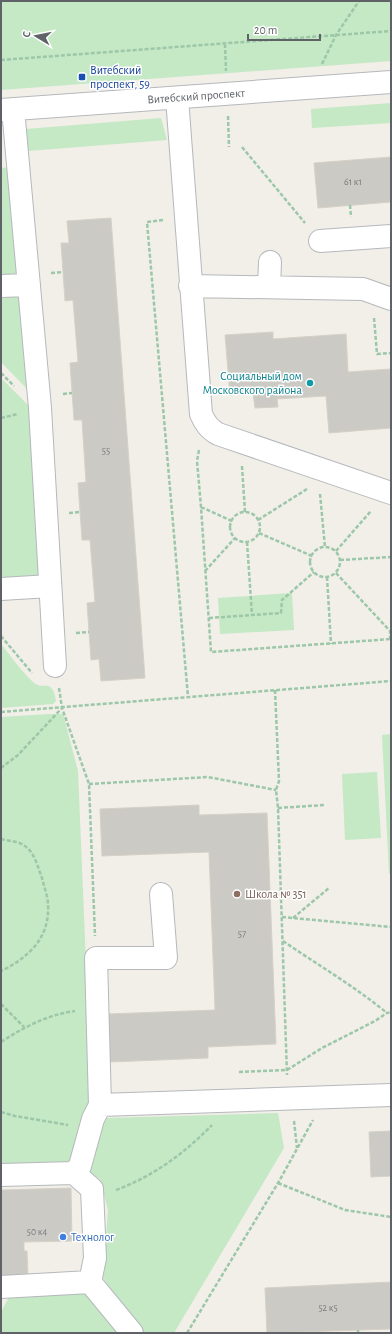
<svg xmlns="http://www.w3.org/2000/svg" width="392" height="1334" font-family="'Alegreya Sans',sans-serif">
<style>
.green{fill:#c5e8c5}
.building{fill:#cccac5;stroke:#d6d1c6}
.lines{fill:none;stroke-linecap:round;stroke-linejoin:round}
.minor-casing{stroke:#b5b8bc;stroke-width:24}
.path{stroke:#9cc7a9;stroke-width:2.5;stroke-dasharray:4 2;stroke-linecap:butt}
.minor{stroke:#fff;stroke-width:22}
.transit-dot{fill:#1a4fb4;stroke:#fff;stroke-width:1.5}
.culture-dot{fill:#0f9aa8;stroke:#fff;stroke-width:1.5}
.education-dot{fill:#8d6e63;stroke:#fff;stroke-width:1.5}
.shop-dot{fill:#3f7fe0;stroke:#fff;stroke-width:1.5}
.labels{text-anchor:middle;dominant-baseline:central;stroke-width:3;stroke-linejoin:round;paint-order:stroke}
.number-label{font-size:10px;fill:#7a7d7f}
.transit-label{font-size:12px;fill:#164399;stroke:#fff;text-anchor:start}
.street-label{font-size:12px;fill:#5f6368;stroke:#fff}
.culture-label{font-size:12px;fill:#0d838f;stroke:#fff;text-anchor:end}
.education-label{font-size:12px;fill:#785e54;stroke:#fff;text-anchor:start}
.shop-label{font-size:12px;fill:#366cbe;stroke:#fff;text-anchor:start}
</style>
<rect width="100%" height="100%" fill="#f1efe8"/>
<!-- green -->
<path class="green" d="M1 1H391V61L1 90Z
M391 103V123L312 128 311 109Z
M161 118 167 140 28 151 26 129Z
M13 167 22 282 1 283V168Z
M21 292 29 391 1 362V294Z
M1 378 36 413 46 583 1 585Z
M292 593 294 630 220 634 218 598Z
M1 644C11 656 21 671 33 682 43 692 52 676 56 701L53 704 1 708Z
M49 714H63L78 771 92 1108 71 1165 1 1170V717Z
M391 734V874H389L382 735Z
M377 772 381 838 345 840 342 774Z
M278 1113 284 1148 174 1333H144L103 1278 108 1210 100 1179 88 1172 105 1118Z
M86 1293 122 1333H1V1312L10 1295Z"/>
<!-- building -->
<path class="building" d="M391 157V202L318 208 314 163Z
M111 218 145 678 101 681 99 659 91 660 87 603 95 602 90 540H82L78 483 86 482 82 420H74L70 363 78 362 73 300 65 301 61 243H69L67 221Z
M273 332V339L346 334 348 372 391 369V428L329 433 326 396 277 399 278 407 255 408 253 393 230 395 225 335Z
M199 805V815L267 813 276 1044 208 1047V1058L110 1062 108 1014 215 1010 209 852 102 856 100 809Z
M391 1131V1176L371 1177 369 1132Z
M71 1188 72 1241 24 1242V1251H27L28 1276 1 1277V1190Z
M391 1282V1329L267 1333 265 1288Z"/>
<g class="lines">
<!-- minor casing -->
<g class="minor-casing">
<path id="minor" d="M177 98 201 414C205 423 209 429 218 434L391 493
M13 109 40 408 55 666
M1 110 391 82
M320 241 391 236
M1 286 29 285
M190 286 363 289 391 299
M269 287 270 262
M1 589 50 586
M161 894 166 958H96L100 1105 391 1095
M74 1173 80 1166 93 1119 100 1105
M1 1175 74 1173 92 1189 95 1258 90 1282
M90 1282 132 1333
M1 1287 90 1282"/>
</g>
<!-- path -->
<path class="path" d="M225 44 226 71
M1 60 391 31
M322 64 336 35 359 1
M228 116 229 147
M242 147 305 223
M350 205 351 217
M163 220 147 222 188 697
M51 273 63 272
M374 318 377 354 391 353
M1 373 14 386
M63 394 72 393
M1 418 18 414
M199 450 197 461 201 507 211 652 391 639
M242 466 245 512
M320 494 325 547
M201 507 232 521
M230 527a15 15 0 1 1 30 0a15 15 0 1 1-30 0Z
M69 513 80 512
M258 520 307 489
M259 533 312 556
M247 542 252 615
M310 562a15 15 0 1 1 30 0a15 15 0 1 1-30 0Z
M336 551 371 511
M340 560 391 557
M205 571 235 538
M336 573 390 631V639
M327 577 331 644
M209 618 281 613 282 600 314 572
M76 633 89 632
M1 636 32 673
M59 688 62 708 89 784 95 936
M275 690 279 781 276 790 278 808 287 1075
M1 712 391 681
M1 768 18 755 62 708
M89 784 208 777 276 790
M278 808 324 805
M1 839C8 841 19 841 25 846 35 853 38 868 42 878 44 887 48 896 48 905 50 938 28 958 1 971
M282 917 391 927
M293 918 329 888
M283 941C318 965 354 986 387 1013
M1 1004 24 1027
M1 1042C24 1027 47 1015 75 1011
M239 1072 287 1070 322 1048 375 1021 387 1013 391 1012
M1 1112 15 1116 68 1125
M294 1121 297 1148
M278 1183 345 1210 391 1217
M116 1190C152 1177 185 1153 212 1125
M358 1330V1333
M187 1333 278 1183 313 1120"/>
<!-- minor -->
<use href="#minor" class="minor"/>
</g>
<!-- markers -->
<rect class="transit-dot" x="78" y="73" width="8" height="8" rx="2"/>
<circle class="culture-dot" cx="310" cy="383" r="4"/>
<circle class="education-dot" cx="237" cy="894" r="4"/>
<circle class="shop-dot" cx="63" cy="1237" r="4"/>
<g class="labels">
<!-- number labels -->
<g class="number-label">
<text x="353" y="182">61 к1</text>
<text x="106" y="451">55</text>
<text x="242" y="934">57</text>
<text x="37" y="1232">50 к4</text>
<text x="328" y="1308">52 к5</text>
</g>
<!-- transit labels -->
<g class="transit-label">
<text x="90" y="70">Витебский<tspan x="90" dy="14">проспект, 59</tspan></text>
</g>
<!-- street labels -->
<g class="street-label">
<text transform="translate(196 96) rotate(-4)">Витебский проспект</text>
</g>
<!-- culture labels -->
<g class="culture-label">
<text x="302" y="376">Социальный дом<tspan x="302" dy="14">Московского района</tspan></text>
</g>
<!-- education labels -->
<g class="education-label">
<text x="245" y="894">Школа № 351</text>
</g>
<!-- shop labels -->
<g class="shop-label">
<text x="71" y="1237">Технолог</text>
</g>
</g>
<!-- border -->
<rect width="392" height="1334" fill="none" stroke="#5f6368" stroke-width="4"/>
<!-- north arrow -->
<g transform="translate(36 36) rotate(280)" stroke="#ffffff" stroke-width="3" paint-order="stroke">
<path d="M0-3L7 15L0 10L-7 15Z" fill="#5f6368"/>
<text y="-6" font-size="11" font-weight="bold" text-anchor="middle" fill="#5f6368">С</text>
</g>
<!-- scale -->
<path d="M248 34v6h72v-6" fill="none" stroke="#5f6368" stroke-width="2"/>
<text x="254" y="34" font-size="12" fill="#5f6368" stroke="#ffffff" stroke-width="3" paint-order="stroke">20 m</text>
</svg>
